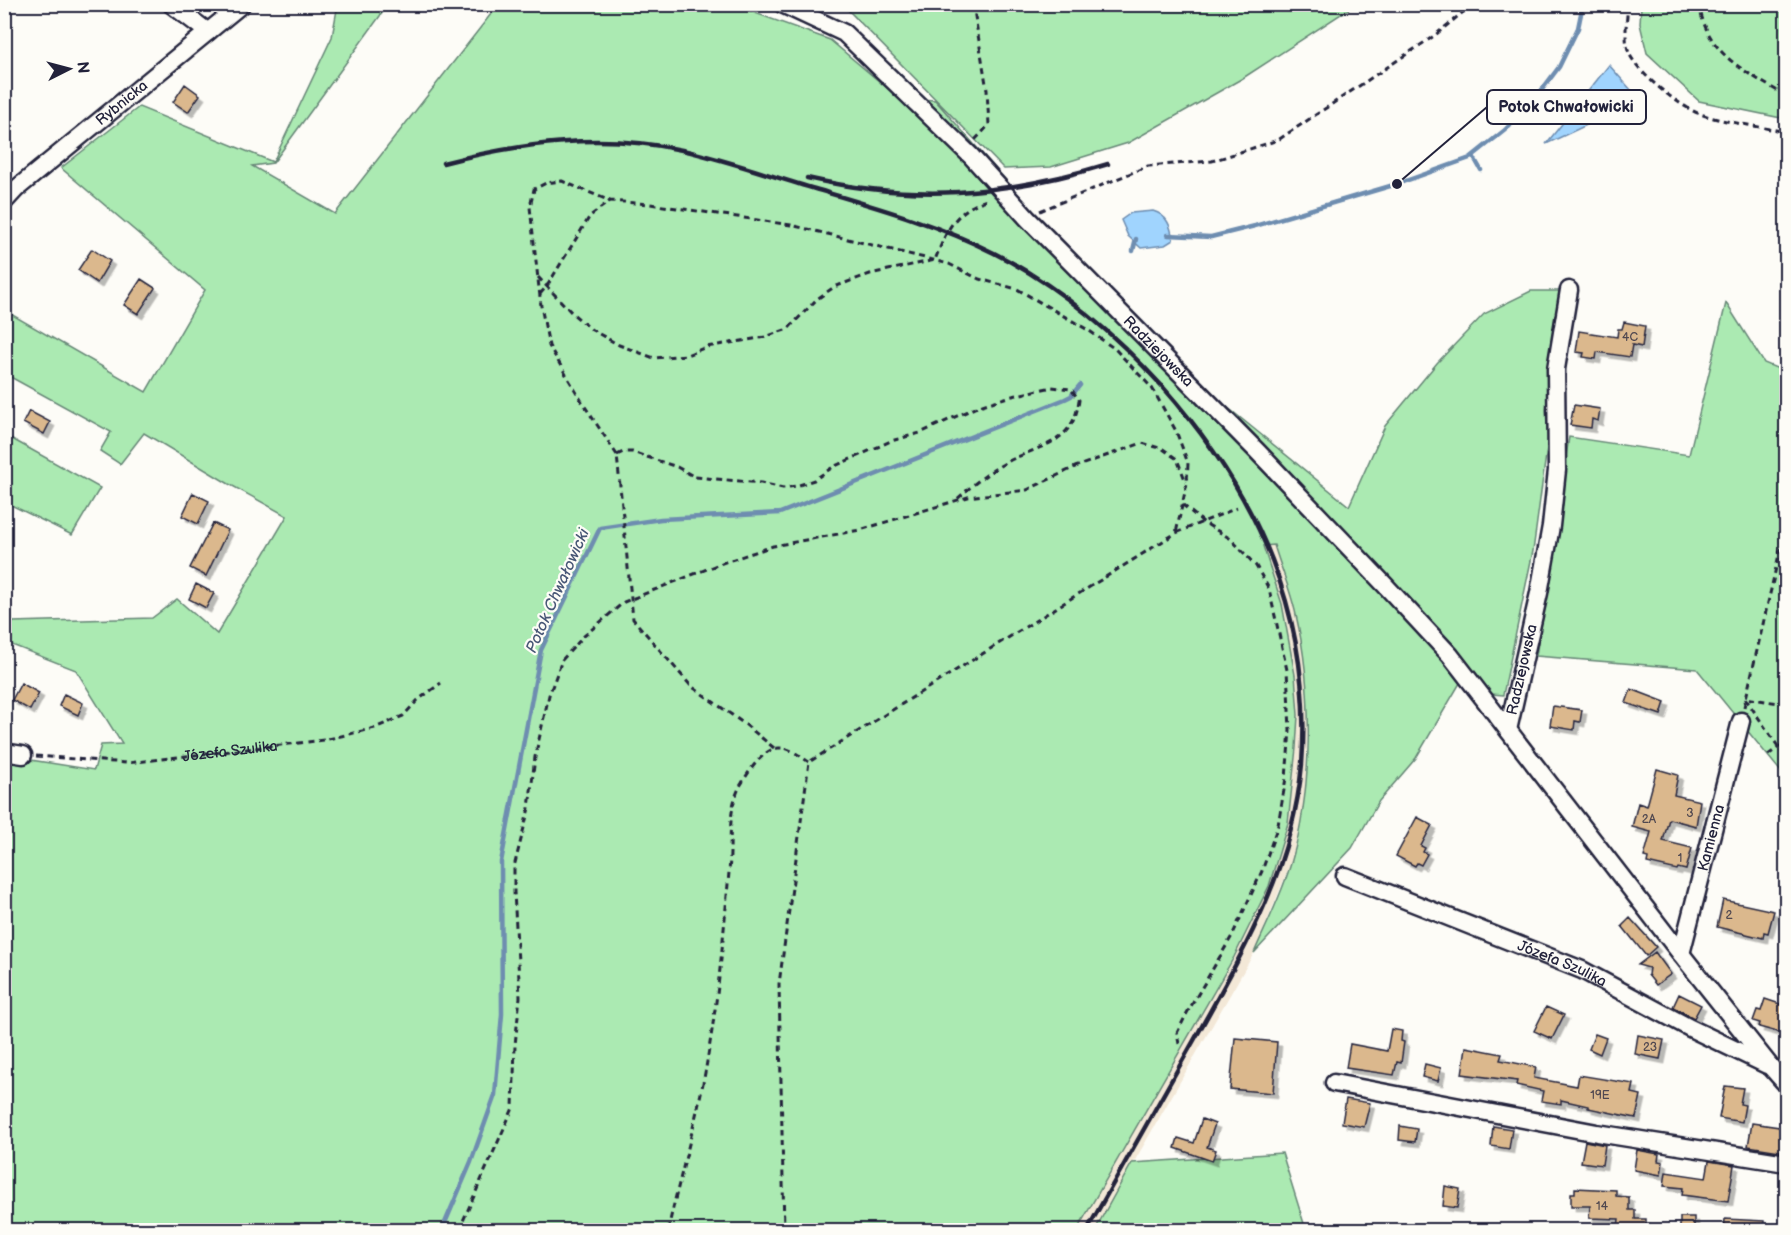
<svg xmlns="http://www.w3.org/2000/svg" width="1791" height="1235" font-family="'Balsamiq Sans',sans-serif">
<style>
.built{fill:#f3e8d7}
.green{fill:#abeab2;stroke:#668676;stroke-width:1.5}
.water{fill:#a0d4fe;stroke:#6e8db0;stroke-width:1.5}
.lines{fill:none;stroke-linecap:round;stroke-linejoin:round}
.stream{stroke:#6e8db0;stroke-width:4.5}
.building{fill:#dbb88d;stroke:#22223b;stroke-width:1.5;filter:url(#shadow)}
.minor-casing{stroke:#22223b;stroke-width:21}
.path{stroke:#22223b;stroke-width:3;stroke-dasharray:6 4.5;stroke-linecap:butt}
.minor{stroke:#fdfcf7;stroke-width:16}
.rail{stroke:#22223b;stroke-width:4.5}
.labels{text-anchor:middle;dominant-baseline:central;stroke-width:4.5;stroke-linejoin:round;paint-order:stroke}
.number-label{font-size:12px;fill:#504850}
.street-label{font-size:15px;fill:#22223b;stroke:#fdfcf7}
.water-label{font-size:16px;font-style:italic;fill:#485776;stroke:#fdfcf7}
.leader{fill:none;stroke:#22223b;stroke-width:2}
.callout-dot{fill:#22223b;stroke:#fdfcf7;stroke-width:2}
.callout{fill:#fdfcf7;stroke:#22223b;stroke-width:2}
.callout-label{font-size:16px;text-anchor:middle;font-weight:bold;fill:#22223b}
</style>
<defs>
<filter id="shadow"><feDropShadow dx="4.5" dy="4.5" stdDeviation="0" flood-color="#0004"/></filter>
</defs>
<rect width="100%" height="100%" fill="#fdfcf7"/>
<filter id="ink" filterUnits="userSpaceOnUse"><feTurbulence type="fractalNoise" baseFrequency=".0167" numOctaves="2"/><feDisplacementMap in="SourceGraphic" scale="12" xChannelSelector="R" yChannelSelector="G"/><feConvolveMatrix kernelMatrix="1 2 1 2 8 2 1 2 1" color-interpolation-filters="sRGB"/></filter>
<g filter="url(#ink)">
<!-- built -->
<path class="built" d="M476 147 1274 545 1296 614 1305 661 1308 721 1305 799 1292 860 1254 953 1095 1230H1077L1234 957 1269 886 1288 823 1296 748 1298 715 1295 675 1282 604Z"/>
<!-- green -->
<path class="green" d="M338 4 388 5 273 163 252 166 335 214 498 5H733L830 40 899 98 935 100 1033 211 1216 398 1349 506 1385 426 1437 363 1484 314 1531 291H1561L1555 316 1546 410 1548 440 1533 551 1503 695 1492 694 1472 671 1460 683 1416 758 1379 801 1352 848 1254 953C1267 923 1283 892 1292 860 1313 788 1313 688 1296 615 1291 592 1281 568 1274 545L1263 546 1282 604 1295 675 1298 715 1296 748 1288 823 1269 886 1234 957 1077 1230H5V756L94 770 101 745 122 744 76 670 7 643 13 622 152 618 177 599 217 634 287 516 229 484 144 433 120 464 100 451 111 432 5 374 4 310 146 392 205 290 61 168 139 107 273 162 332 37Z
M838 5H1355L1243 78 1128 143 1051 167 1004 169 847 9Z
M1641 5H1786V119L1699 101 1647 53 1640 24Z
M1726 303 1764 363 1786 372V778L1697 669 1536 656 1569 437 1689 455Z
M5 435 100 488 72 535 5 502Z
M1282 1153 1306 1230H1095L1132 1163Z"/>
<!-- water -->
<path class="water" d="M1609 65 1640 100 1546 144Z
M1153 211C1167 215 1171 226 1173 240L1165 245 1141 248 1128 236 1121 220 1131 213Z"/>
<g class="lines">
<!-- stream -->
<path class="stream" d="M1473 156 1481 170
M1168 235 1211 237 1255 226 1397 184 1470 158 1505 130 1538 95 1559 67 1578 28 1583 4
M1133 251 1136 239
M442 1230 471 1162 495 1095 502 1014 501 862 541 650 600 528 661 519 780 513 1065 399 1071 396 1080 385"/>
</g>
<!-- building -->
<path class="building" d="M185 84 200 95 188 112 173 102Z
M92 249 110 261 97 283 78 270Z
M141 279 155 288 138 314 124 305Z
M1624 322 1645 326 1642 347 1632 345 1630 357 1597 352 1596 359 1583 357 1584 353 1576 352 1579 331 1617 337 1618 329H1622Z
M1574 405 1600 409 1598 421 1592 419 1591 428 1570 425Z
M29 411 50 422 44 434 23 423Z
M193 493 209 501 198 524 182 516Z
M213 523 228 530 206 576 190 568Z
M196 584 214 593 206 608 189 599Z
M21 683 39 693 30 710 12 700Z
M1631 689 1665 702 1661 715 1626 703Z
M64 694 83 703 78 715 59 706Z
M1553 706 1582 710 1580 722 1575 721 1574 730 1550 726Z
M1657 769 1678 775 1674 795 1700 801 1696 826 1669 819 1663 841 1692 848 1686 870 1678 868 1677 870 1647 863 1648 858 1644 857 1651 832 1632 827 1638 803 1647 806Z
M1417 817 1432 825 1421 846 1425 848 1423 852 1427 854 1421 865 1417 863 1415 866 1396 856Z
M1723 900 1774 911 1768 933 1764 932 1763 938 1717 927Z
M1630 918 1656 947 1646 956 1622 926Z
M1655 952 1671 974 1656 985 1648 975 1649 968 1638 965Z
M1679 994 1701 1005 1694 1018 1673 1007Z
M1765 999 1786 1006V1016L1781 1033 1759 1027 1760 1023 1753 1021 1757 1010 1761 1011Z
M1546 1007 1564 1015 1552 1039 1534 1031Z
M1391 1029 1402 1031 1401 1041 1404 1042 1401 1063 1397 1062 1394 1075 1346 1068 1350 1044 1387 1051Z
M1595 1034 1606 1038 1600 1054 1589 1049Z
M1638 1035 1664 1040 1660 1059 1635 1054Z
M1235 1038 1277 1042 1273 1093 1230 1089Z
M1466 1047 1502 1054 1500 1060 1536 1067 1534 1078 1577 1086 1579 1075 1634 1084 1632 1093 1641 1095 1636 1118 1588 1108V1106L1561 1100V1104L1541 1101 1543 1091 1516 1085 1517 1081 1462 1074Z
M1425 1064 1441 1068 1438 1081 1422 1077Z
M1725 1086 1743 1088 1740 1104 1745 1105 1742 1122 1719 1118Z
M1346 1099 1370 1103 1364 1127 1342 1123Z
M1202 1119 1215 1124 1207 1147 1216 1150 1212 1161 1175 1148 1178 1138 1194 1143Z
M1752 1123 1786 1128V1152L1748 1146Z
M1400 1126 1417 1129 1415 1142 1399 1140Z
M1493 1126 1512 1129 1509 1149 1491 1146Z
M1585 1141 1605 1145 1602 1165 1581 1162Z
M1637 1150 1659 1154 1658 1161 1663 1162 1661 1175 1634 1170Z
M1709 1161 1734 1165 1728 1201 1682 1195 1683 1188 1664 1186 1666 1172 1706 1178Z
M1445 1186 1460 1189 1457 1208 1443 1206Z
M1575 1188 1616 1190V1196L1629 1197V1210H1635V1219H1646V1230L1618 1229 1619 1219 1589 1218 1590 1206H1571V1193H1575Z
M1680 1217H1694V1230H1680Z
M1725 1219 1764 1221V1230H1724Z"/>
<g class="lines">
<!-- minor casing -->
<g class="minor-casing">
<g id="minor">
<path d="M171 4 208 32"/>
<path id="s2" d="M782 4 844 33 971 156 1028 219 1257 451 1384 584 1450 655 1681 954 1770 1066 1786 1084"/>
<path id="s3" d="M4 202 16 189 242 4"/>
<path id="s4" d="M1508 730 1539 593 1551 526 1557 470 1556 369 1569 290"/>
<path d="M4 752 23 755"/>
<path id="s5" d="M1345 876 1582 970 1690 1028 1767 1065"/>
<path id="s6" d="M1681 954 1741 721"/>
<path d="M1334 1083 1597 1133 1786 1163"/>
</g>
</g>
<!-- path -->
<g class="path">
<path d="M973 4 987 90 989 125 975 140"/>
<path d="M1628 4C1627 19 1623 41 1630 55 1641 76 1679 106 1700 114 1727 123 1758 126 1786 132"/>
<path d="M1699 4C1707 56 1747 72 1786 96"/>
<path d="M1781 4 1786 10"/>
<path d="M1040 211 1148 166 1212 161 1278 140 1434 36 1473 4"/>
<path d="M538 277 573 314 592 330 619 345 654 358 687 355 706 347 765 337 788 329 817 299 834 287 870 274 935 260C947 229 955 209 990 199"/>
<path d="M540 294 547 286 590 216 610 201"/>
<path d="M617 455 623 452H632L677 467 695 477 761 483 783 488 796 486 814 480 833 467 891 441 920 433 979 406 1008 397 1052 387 1071 389 1079 400C1073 445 1041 444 1007 462 988 472 971 486 955 501"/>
<path d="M1786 704 1745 698 1786 758"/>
<path d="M1744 707 1786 524"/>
<path d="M774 748 746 725 691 686 633 619 617 455 584 405 549 346 541 306 530 207 534 189 546 183 562 181 610 201 650 204 791 225 949 264 979 279 1017 289 1088 330 1115 349 1152 388 1176 431 1188 463 1187 483 1176 533"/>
<path d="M1768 755 1786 742"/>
<path id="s1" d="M36 756 127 763 324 740 375 728 403 716 418 700 441 683"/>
<path d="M1179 1044 1177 1033 1187 1013 1232 936 1262 871 1278 825 1286 778 1290 730 1287 670 1269 589 1256 566 1231 539 1203 522 1183 505"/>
<path d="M459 1230 513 1108 515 1045 520 997 514 892V867L529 808 535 757 549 695 562 660 584 636 624 602 722 563 773 546 860 530 968 497 1027 490 1075 467 1142 443 1163 449 1177 459 1186 482"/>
<path d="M668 1230C681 1170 700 1110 709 1049 719 990 724 931 729 872 732 844 726 808 742 783 749 771 765 746 781 748 791 748 801 757 809 762"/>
<path d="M784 1230 779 984 809 762 1176 533 1237 508"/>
</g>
<!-- minor -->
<use href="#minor" class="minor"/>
<!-- rail -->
<path class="rail" d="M443 163C522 143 602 132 682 150 727 160 771 176 815 189 876 207 937 224 994 253 1057 285 1114 333 1162 386 1258 494 1313 617 1302 764 1293 866 1246 947 1197 1035 1161 1100 1123 1165 1087 1230
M807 178C912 202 1005 196 1108 164"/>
</g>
</g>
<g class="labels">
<!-- number labels -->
<g class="number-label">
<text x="1630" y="337">4C</text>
<text x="1690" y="813">3</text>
<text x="1649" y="819">2A</text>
<text x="1680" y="858">1</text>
<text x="1729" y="915">2</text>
<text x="1650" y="1047">23</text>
<text x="1600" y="1095">19E</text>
<text x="1602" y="1206">14</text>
</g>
<!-- street labels -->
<g class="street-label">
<text stroke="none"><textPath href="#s3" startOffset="154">Rybnicka</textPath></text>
<text stroke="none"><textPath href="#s2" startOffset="516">Radziejowska</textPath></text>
<text stroke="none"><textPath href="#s4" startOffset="62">Radziejowska</textPath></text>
<text stroke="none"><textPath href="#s1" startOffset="195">Józefa Szulika</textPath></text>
<text stroke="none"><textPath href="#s6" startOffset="120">Kamienna</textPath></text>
<text stroke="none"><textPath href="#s5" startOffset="234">Józefa Szulika</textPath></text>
</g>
<!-- water labels -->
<g class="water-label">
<text transform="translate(558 591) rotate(-66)">Potok Chwałowicki</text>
</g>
</g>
<!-- callouts -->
<path class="leader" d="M1397 184L1487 107"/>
<circle class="callout-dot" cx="1397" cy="184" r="6"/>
<rect class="callout" x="1487" y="90" width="159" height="34" rx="6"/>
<g class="callout-label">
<text x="1566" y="112">Potok Chwałowicki</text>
</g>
<!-- margin -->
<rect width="1791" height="1235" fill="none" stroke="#fdfcf7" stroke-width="24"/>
<rect x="12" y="12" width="1767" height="1211" fill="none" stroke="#22223b" stroke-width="2" filter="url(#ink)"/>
<!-- north arrow -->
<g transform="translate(69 69) rotate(84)" stroke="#fdfcf7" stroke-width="4.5" paint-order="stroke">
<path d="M0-4.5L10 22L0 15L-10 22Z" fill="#22223b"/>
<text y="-9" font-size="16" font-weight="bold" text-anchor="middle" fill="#22223b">N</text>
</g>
</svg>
